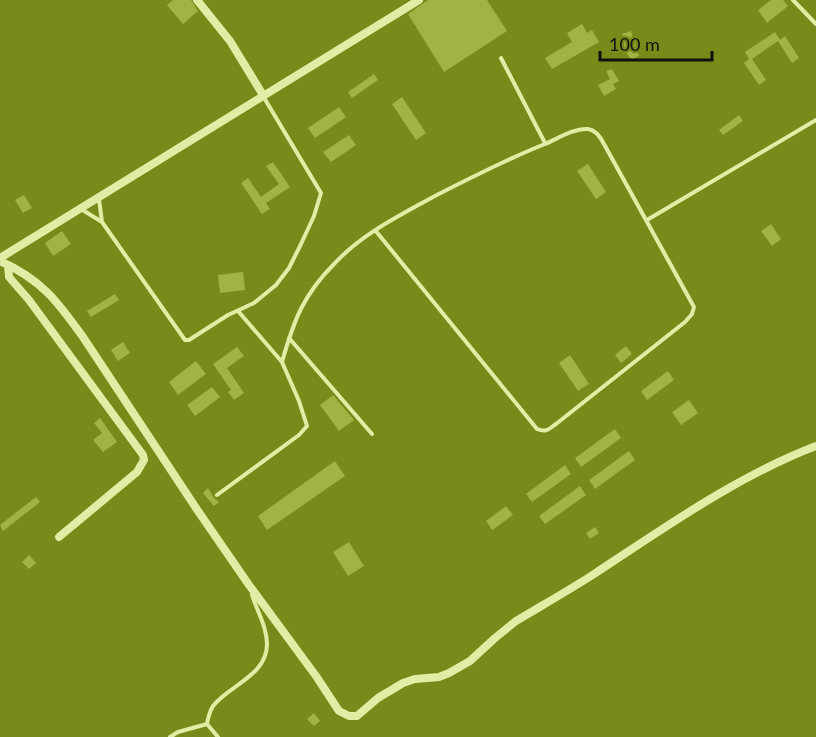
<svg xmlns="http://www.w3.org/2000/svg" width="816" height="737" font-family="Lato,sans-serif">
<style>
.building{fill:#a0b343}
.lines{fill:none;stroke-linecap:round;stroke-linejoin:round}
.lane{stroke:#e1eda5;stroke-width:4}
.street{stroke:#e1eda5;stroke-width:8}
</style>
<rect width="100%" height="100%" fill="#768b1a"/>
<!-- building -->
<path class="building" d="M173 0H191L198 11 183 24 167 5Z
M428 0H487L507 31 444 72 408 14Z
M771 0H783L788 6 767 23 758 10Z
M582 24 587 33 592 30 599 42 552 69 545 58 572 42 567 33Z
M631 31 639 56 631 60 618 40 623 37 622 34Z
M775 32 780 40 785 36 799 58 792 63 778 41 752 59 766 80 759 85 744 63 749 59 745 52Z
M612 69 619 81 613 84 616 89 604 96 598 85 610 79 606 71Z
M374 74 378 80 352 98 348 92Z
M402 97 426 133 416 140 392 104Z
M339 107 346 117 315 138 308 128Z
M739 115 743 121 723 135 719 130Z
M349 135 356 145 331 162 323 152Z
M273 162 290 187 266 203 270 209 262 214 241 183 248 178 261 197 279 184 266 166Z
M588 164 606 192 596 199 577 171Z
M24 195 32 208 23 213 15 200Z
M771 224 781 239 772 246 761 231Z
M62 231 71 244 53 256 45 243Z
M243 272 245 290 220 293 218 275Z
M115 294 119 300 91 317 87 311Z
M123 342 130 353 118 361 111 350Z
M626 346 632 354 621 363 615 355Z
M237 347 244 356 227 368 244 393 234 400 228 392 231 390 213 364Z
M570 355 589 384 578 391 559 363Z
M196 361 206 374 178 395 169 382Z
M668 371 674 380 647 400 641 391Z
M212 387 220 397 195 416 187 405Z
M333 395 354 420 339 431 320 405Z
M689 400 698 413 681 425 672 412Z
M100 418 117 442 103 452 93 440 102 433 94 423Z
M615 429 621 438 581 467 575 458Z
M629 451 635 460 595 489 589 480Z
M335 461 345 476 267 530 258 516Z
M565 465 571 474 532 502 526 494Z
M580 486 586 495 545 524 539 516Z
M208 488 214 498 219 502 214 506 203 493Z
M36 497 40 502 3 531 0 525Z
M506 506 513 515 492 530 486 521Z
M595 527 599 533 590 539 586 533Z
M349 542 364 566 348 576 333 552Z
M29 555 36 563 29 569 22 562Z
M314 713 320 721 314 726 307 719Z"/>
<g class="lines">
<!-- lane -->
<path class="lane" d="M793 0 816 24
M501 58 545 143
M99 199 102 222
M81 209 102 222 185 340H189L228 315 254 303 276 285 289 268 301 244 314 216 321 193 263 96
M647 220 816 120
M289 338 372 434
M282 362C294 320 303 295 335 263 362 234 399 216 433 197 470 178 507 159 545 144 557 139 574 128 588 129 596 130 601 138 604 144L694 307 692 314 685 322 556 424C549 429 546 433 537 429L375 230
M217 495 299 435 307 426 299 401 282 362 238 311
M207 724C208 718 210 711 213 706 229 685 267 676 267 644 267 627 257 611 252 595
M207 724 218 737
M170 737 178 732 207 724"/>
<!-- street -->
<path class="street" d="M197 0 230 41 263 95
M0 258 419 0
M0 261C42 280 57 301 83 337L196 508 249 585 316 676 339 711 349 716H357L378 698 403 683 415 679 439 677 449 673 470 661 495 638 516 621C541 606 566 592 591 576 663 529 735 477 816 446
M8 265 9 277 29 300 143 455 144 460 137 472 59 537"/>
</g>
<!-- scale -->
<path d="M600 51v9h112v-9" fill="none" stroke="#111111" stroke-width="3"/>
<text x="609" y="51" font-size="18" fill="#111111" stroke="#768b1a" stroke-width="4.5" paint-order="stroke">100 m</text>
</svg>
